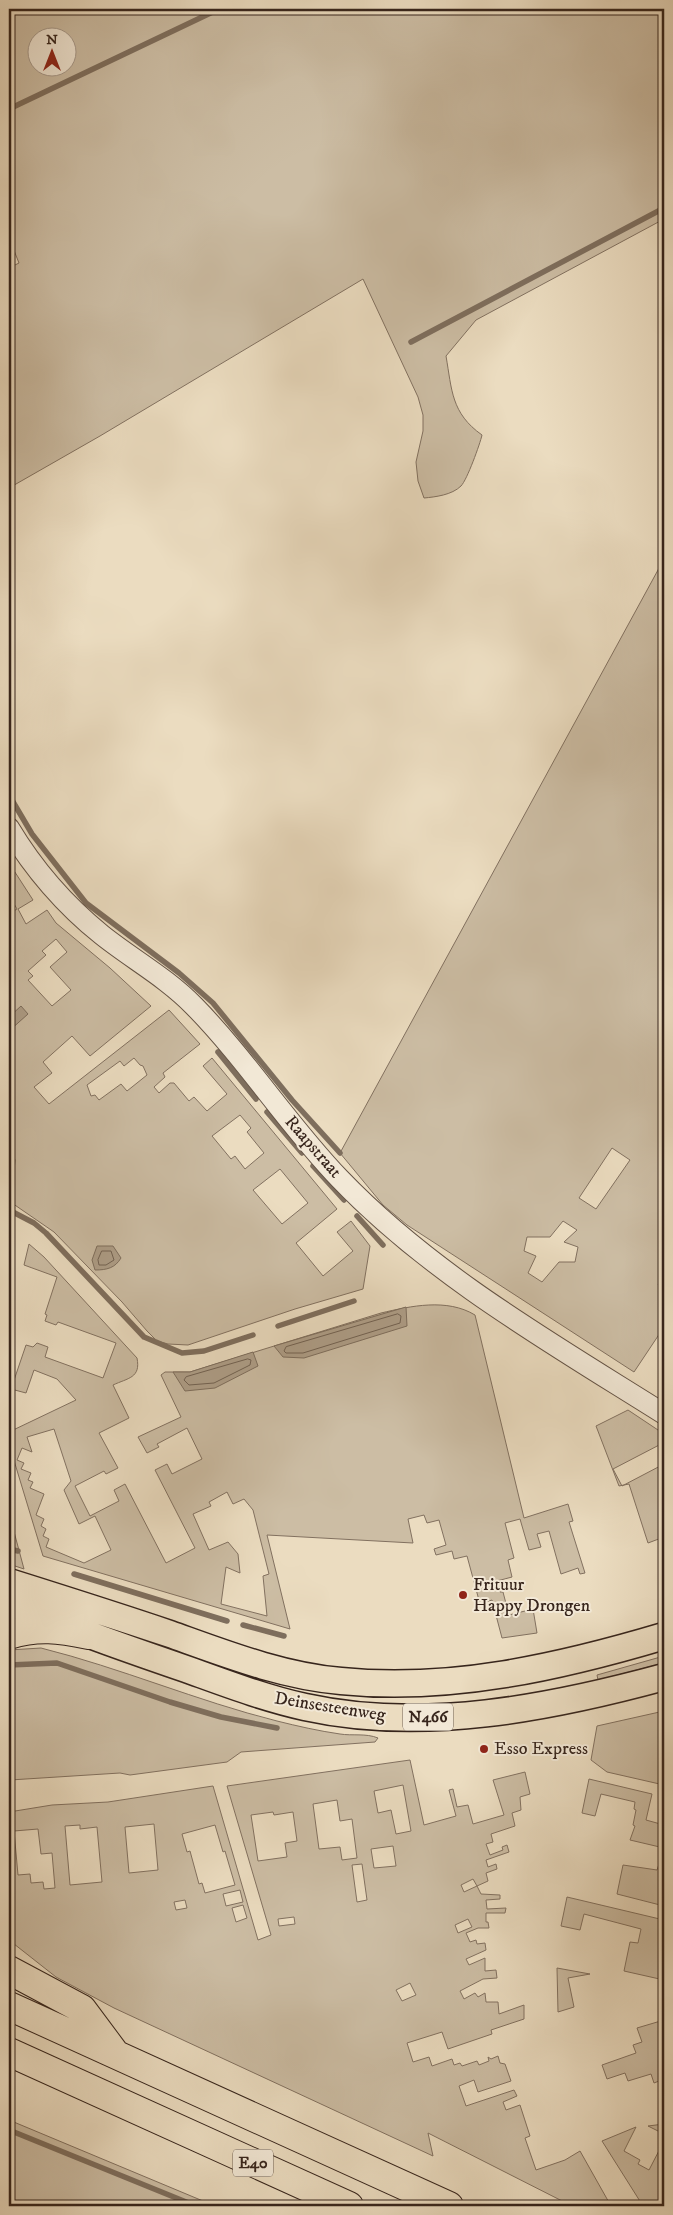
<svg xmlns="http://www.w3.org/2000/svg" width="673" height="2215" font-family="'IM FELL DW Pica',serif">
<style>
.green{fill:#ccbda4;stroke:#827160;fill-rule:evenodd}
.water{fill:#ae9e88;stroke:#7e6e5d}
.lines{fill:none;stroke-linecap:round;stroke-linejoin:round}
.shore{stroke:#726252;stroke-width:1}
.stream{stroke:#7e6e5d;stroke-width:5.5}
.tertiary-casing{stroke:#645345;stroke-width:22}
.trunk-casing{stroke:#37251c;stroke-width:29}
.motorway-casing{stroke:#37251c;stroke-width:30}
.tertiary{stroke:#f2e8d6;stroke-width:20}
.trunk{stroke:#ebdcc0;stroke-width:26}
.motorway{stroke:#ebdcc0;stroke-width:28}
.poi-dot{fill:#8f2418;stroke:#f2e8d6;stroke-width:2}
.labels{text-anchor:middle;dominant-baseline:central;stroke-width:4;stroke-linejoin:round;paint-order:stroke}
.shield{fill:#f2e8d6;stroke:#6f6054;stroke-width:1}
.shield-label{font-size:16px;font-weight:bold;fill:#37251c}
.street-label{font-size:18px;fill:#37251c;stroke:#f2e8d6}
.poi-label{font-size:18px;fill:#37251c;stroke:#f2e8d6;text-anchor:start}
</style>
<rect width="100%" height="100%" fill="#ebdcc0"/>
<filter id="stains"><feTurbulence type="fractalNoise" baseFrequency=".004" numOctaves="4"/><feColorMatrix values="0 0 0 0 .2 0 0 0 0 .09 0 0 0 0 .02 0 0 0 .5 -.17"/></filter>
<radialGradient id="worn" r=".72"><stop offset=".6" stop-color="#630" stop-opacity="0"/><stop offset="1" stop-color="#630" stop-opacity=".3"/></radialGradient>
<!-- green -->
<path class="green" d="M9 9H664V219L476 320 446 356C452 390 451 413 482 435 480 444 467 480 461 486 452 495 435 497 424 498L418 481 416 462 423 431V415L418 397 363 279 100 436 9 488V268L19 263 9 238V94L12 93 9 87ZM38 38H68V68H38Z
M664 559V1276L658 1285 664 1290V1327L634 1372 407 1225 383 1205 340 1153ZM612 1148 630 1160 596 1209 579 1198ZM563 1221 577 1230 564 1242 578 1247 575 1262H559L542 1282 528 1273 536 1256 524 1251 527 1237H550Z
M11 866 33 900 18 909 26 924 47 910 56 923 110 968 151 1006 90 1056 72 1036 43 1062 52 1073 34 1087 49 1104 169 1010 200 1044 163 1073 165 1077 154 1087 159 1093 170 1083H174L189 1101 194 1097 207 1111 227 1094 203 1066 212 1058 337 1209 296 1243 323 1276 353 1251 337 1232 351 1221 370 1246 363 1289 295 1309 188 1345 168 1344 157 1341 147 1331 122 1302 54 1232 9 1201V1097L13 1096 9 1089V914L17 909 9 895V868ZM56 939 67 952 50 967 71 990 52 1006 28 980 33 976 28 971 46 955 42 951ZM134 1058 140 1065 143 1066 147 1075 127 1091 121 1084 99 1100 95 1095 91 1096 87 1085 120 1061 124 1066ZM240 1115 251 1128 247 1132 264 1153 245 1169 235 1156 231 1159 212 1136ZM280 1169 308 1203 282 1224 253 1190Z
M29 1244 44 1257 137 1358C141 1378 128 1378 113 1385L129 1418 99 1433 118 1468 106 1474 104 1471 75 1486 90 1516 119 1501 114 1490 125 1484 166 1563 195 1548 155 1470 167 1464 172 1474 202 1459 187 1428 157 1444 159 1447 147 1453 138 1437 181 1417 161 1375 165 1372H190L381 1313C411 1306 447 1298 475 1315L524 1518 568 1504 573 1521 569 1522 585 1573 580 1574 578 1568 561 1574 549 1531 537 1534 541 1547 529 1550 520 1519 505 1523 514 1558 508 1560 512 1577 497 1581 500 1592H503L509 1615 533 1609 537 1633 502 1638 492 1600 480 1604 467 1556 454 1559 452 1551 436 1555 434 1549 446 1545 439 1520 427 1523 424 1515 408 1519 413 1543 267 1535 290 1629 43 1556 9 1444V1432L76 1400 57 1379 34 1370 26 1393 11 1389 26 1345 33 1347 37 1343 48 1347 45 1357 103 1378 116 1343 58 1322 56 1325 45 1321 47 1315 45 1314 57 1277 24 1265ZM54 1429 71 1481 64 1490 79 1524 95 1516 111 1550 84 1563 46 1547 49 1539 43 1536 46 1529 41 1526 44 1519 36 1515 44 1494 30 1488 33 1482 28 1480 31 1473 21 1469 24 1463 17 1460 22 1448 32 1452 27 1437ZM227 1492 233 1504 244 1499 253 1510 269 1574 263 1576 267 1616 221 1604 226 1567 240 1573 238 1554 228 1542 209 1550 193 1514 211 1506 209 1502Z
M628 1410 664 1434V1446L663 1443 613 1469 622 1486 664 1464V1537L648 1543 629 1484 619 1486 596 1426Z
M9 1513 24 1569 9 1564Z
M41 1648C121 1668 197 1701 277 1721 297 1726 319 1731 340 1734 352 1736 366 1733 378 1738L375 1742 241 1752 227 1762 130 1775 120 1773 10 1780 9 1650Z
M664 1656V1663L598 1680 597 1675Z
M664 1711V1785L607 1772 591 1760 597 1726Z
M410 1760 424 1825 456 1816 449 1790 453 1789 457 1807 468 1805 473 1824 504 1815 493 1780 525 1772 530 1794 520 1797 521 1810 512 1813 515 1826 491 1834 493 1842 486 1844 490 1855 503 1850 502 1847 507 1845 509 1852 486 1860 488 1867 496 1864 497 1869 486 1873 488 1881 477 1886 481 1894 500 1895V1899L486 1900 487 1909 506 1908 505 1913H486V1922H488L489 1928H478L466 1933 470 1942 476 1940 477 1944 485 1943 486 1950 466 1959 469 1965 485 1958V1971L496 1970 497 1978 483 1979 460 1991 464 1999 475 1993 478 1997 485 1993 486 2002H498L499 2014 524 2005V2019L491 2030 492 2034 448 2049 442 2032 407 2043 413 2062 429 2057 432 2066 452 2059 454 2065 460 2063 462 2066 477 2061 479 2065 489 2061 488 2057 491 2059 498 2056 500 2063 505 2064 511 2081 478 2092 474 2080 459 2086 466 2106 514 2090 517 2096 503 2102 506 2110 520 2105 530 2136 525 2138 536 2170 565 2160 580 2151 611 2206H572L428 2133 433 2156 114 2008 56 1977 9 1940V1812L52 1805 108 1802 213 1786 258 1940 271 1935 227 1786ZM403 1785 411 1831 396 1834 391 1810 378 1813 374 1791ZM337 1800 340 1821 352 1819 357 1858 342 1860 340 1847 319 1849 313 1804ZM273 1812 274 1815 293 1812 297 1841 285 1843 287 1857 258 1861 251 1815ZM154 1824 158 1870 129 1873 125 1827ZM80 1825V1829L97 1827 102 1882 70 1885 65 1826ZM215 1825 223 1852 225 1851 235 1885 205 1893 202 1883 199 1884 190 1851 187 1852 182 1834ZM38 1829 41 1854 52 1853 55 1888 44 1889 43 1882 31 1883 30 1874 18 1875 14 1831ZM393 1846 396 1866 374 1868 371 1849ZM362 1864 367 1900 357 1902 352 1865ZM473 1879 477 1886 464 1892 461 1885ZM240 1890 243 1902 226 1906 223 1894ZM185 1900 187 1908 176 1910 174 1902ZM243 1905 247 1918 236 1922 232 1908ZM294 1917 295 1924 279 1926 278 1919ZM468 1919 472 1927 458 1933 455 1925ZM410 1983 416 1995 402 2001 396 1990Z
M589 1779 652 1794 646 1820 664 1825V1848L630 1840 635 1826 633 1825 636 1810 634 1809 635 1802 601 1794 595 1816 582 1813Z
M660 1861 664 1862V1906L617 1894 623 1865 657 1870Z
M567 1897 664 1920V1980L624 1971 630 1942 638 1943 641 1929 584 1914 580 1930 561 1926Z
M557 1968 590 1974 568 1978 574 2007 558 2012Z
M664 2020V2079L654 2083 651 2074 628 2081 625 2073 607 2079 602 2065 636 2053 633 2045 642 2042 637 2028Z
M9 2120 215 2206H9Z
M664 2124V2206H643L602 2141 636 2127 624 2151 640 2160 638 2164 649 2170 664 2141 660 2138 662 2133 648 2126Z"/>
<!-- water -->
<path class="water" d="M21 1006 28 1014 9 1031V1017Z
M9 1146 15 1160 14 1171 9 1175Z
M97 1246H113L121 1258C115 1268 107 1270 95 1270L92 1260Z
M406 1307 407 1326 304 1358 283 1357 274 1346Z
M253 1352 258 1366 215 1388 185 1391 173 1372H190Z"/>
<g class="lines">
<!-- shore -->
<path class="shore" d="M102 1251H111L114 1260 106 1265H99L98 1260Z
M398 1314 401 1316 400 1323 303 1353H286L284 1351 286 1347Z
M248 1359 251 1360 250 1365 214 1383 189 1385 184 1380 186 1377Z"/>
<!-- stream -->
<path class="stream" d="M9 109 219 9
M411 342 664 208
M9 795 32 834 86 903 179 973 213 1003 292 1100 340 1153
M218 1052 256 1099
M267 1112 302 1153
M313 1166 344 1200
M9 1210 34 1223 46 1233 144 1337 182 1353 204 1351 253 1335
M357 1216 383 1245
M278 1326 354 1301
M9 1549 18 1551
M74 1574 227 1621
M243 1625 284 1636
M9 1665 57 1663 170 1702 221 1717 277 1728
M9 2130 196 2206"/>
<!-- tertiary casing -->
<g class="tertiary-casing">
<path id="tertiary" d="M9 828C33 868 66 906 102 935 132 959 167 978 194 1006 247 1060 288 1125 340 1179 432 1275 553 1344 664 1414"/>
</g>
<!-- trunk casing -->
<g class="trunk-casing">
<path id="trunk" d="M9 1582C63 1599 117 1616 170 1634 226 1654 282 1676 341 1681 450 1692 560 1667 664 1636
M9 1603C36 1612 62 1625 90 1635 122 1647 154 1658 186 1669 225 1683 264 1698 305 1707 423 1733 550 1708 664 1677"/>
</g>
<!-- motorway casing -->
<g class="motorway-casing">
<path id="motorway" d="M9 1635C38 1626 59 1629 89 1635
M9 1970 82 2009 114 2052
M9 2006 449 2206
M9 2052 349 2206"/>
</g>
<!-- tertiary -->
<use href="#tertiary" class="tertiary"/>
<!-- trunk -->
<use href="#trunk" class="trunk"/>
<!-- motorway -->
<use href="#motorway" class="motorway"/>
</g>
<!-- markers -->
<g class="poi-dot">
<circle cx="463" cy="1595" r="5"/>
<circle cx="484" cy="1749" r="5"/>
</g>
<g class="labels">
<!-- shield labels -->
<g class="shield">
<rect x="403" y="1703.5" width="50" height="27" rx="4"/>
<rect x="233" y="2149.5" width="40" height="27" rx="4"/>
</g>
<g class="shield-label">
<text x="428" y="1717">N466</text>
<text x="253" y="2163">E40</text>
</g>
<!-- street labels -->
<g class="street-label">
<text transform="translate(313 1147) rotate(49)">Raapstraat</text>
<text transform="translate(330 1707) rotate(9)">Deinsesteenweg</text>
</g>
<!-- poi labels -->
<g class="poi-label">
<text x="473" y="1585">Frituur<tspan x="473" dy="21">Happy Drongen</tspan></text>
<text x="494" y="1749">Esso Express</text>
</g>
</g>
<!-- margin -->
<rect width="673" height="2215" fill="none" stroke="#ebdcc0" stroke-width="30"/>
<rect x="10" y="10" width="653" height="2195" fill="none" stroke="#37251c" stroke-width="2.5"/>
<rect x="15" y="15" width="643" height="2185" fill="none" stroke="#37251c"/>
<!-- north arrow -->
<g transform="translate(52 52)"><circle r="24" fill="#f2e8d6" stroke="#a79a8c"/>
<path d="M0-4L9 19L0 12L-9 19Z" fill="#8f2418"/>
<text y="-8" font-size="14" font-weight="bold" text-anchor="middle" fill="#37251c">N</text>
</g>
<rect width="100%" height="100%" filter="url(#stains)"/>
<rect width="100%" height="100%" fill="url(#worn)"/>
</svg>
